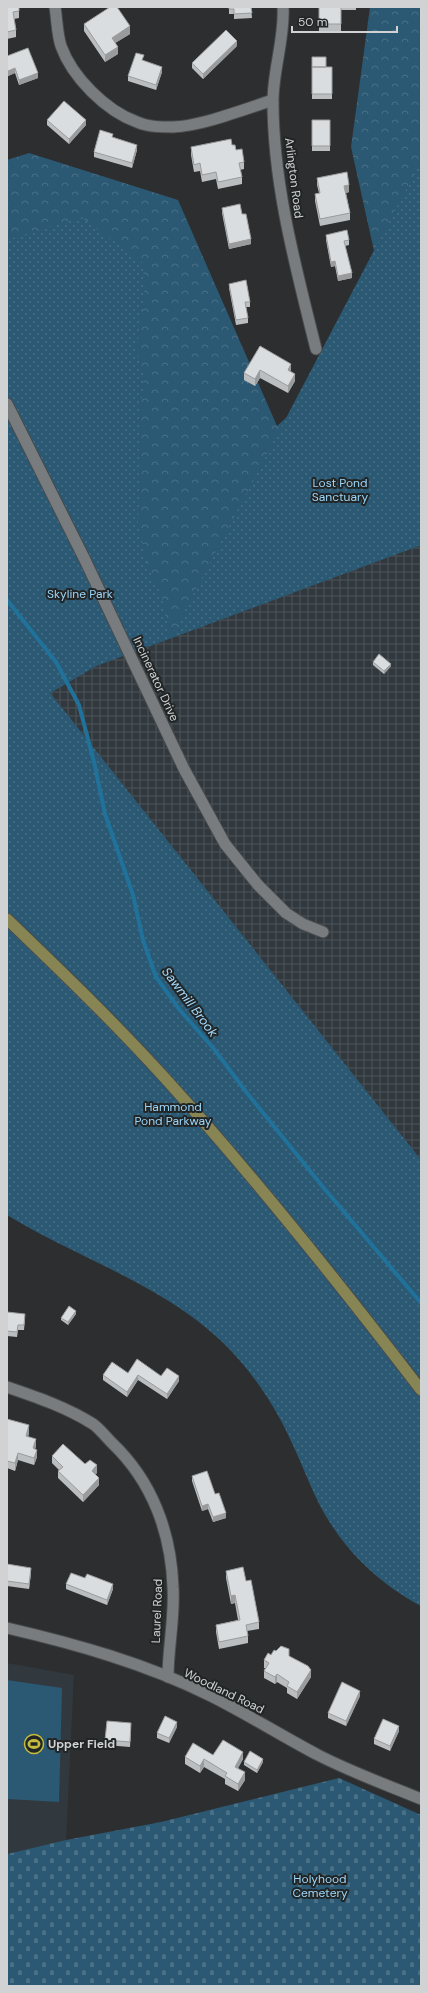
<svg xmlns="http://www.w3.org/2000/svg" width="428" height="1993" font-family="'DM Sans',sans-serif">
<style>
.built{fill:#31393e}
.industrial{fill:url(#industrial-grid)}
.forest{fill:url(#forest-crowns)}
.cemetery{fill:url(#cemetery-stones)}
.park{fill:url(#park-dots)}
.pitch{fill:#2b5973}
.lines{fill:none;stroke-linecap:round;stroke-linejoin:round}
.stream{stroke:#20729a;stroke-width:4}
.minor-casing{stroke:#494b4c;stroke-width:13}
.tertiary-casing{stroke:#494b4c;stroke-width:13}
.primary-casing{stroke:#494b4c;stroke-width:13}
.minor{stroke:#797c7e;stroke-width:11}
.tertiary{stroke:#797c7e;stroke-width:11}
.primary{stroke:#878553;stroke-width:11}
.wall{fill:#bbbec0}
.shaded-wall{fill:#999b9c}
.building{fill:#dadddf;stroke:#999b9c}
.labels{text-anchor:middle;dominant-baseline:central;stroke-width:4;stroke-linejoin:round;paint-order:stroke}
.street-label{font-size:12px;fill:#d0d2d3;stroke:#222526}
.park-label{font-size:12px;fill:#9bd5f8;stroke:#222526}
.poi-label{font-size:12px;font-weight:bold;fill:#d0d2d3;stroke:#222526;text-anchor:start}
.water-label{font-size:13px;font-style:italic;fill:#a1dbfe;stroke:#222526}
</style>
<defs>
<pattern id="industrial-grid" width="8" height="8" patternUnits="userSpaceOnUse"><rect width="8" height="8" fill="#31393e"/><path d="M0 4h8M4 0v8" fill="none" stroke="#4e5559"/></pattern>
<pattern id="forest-crowns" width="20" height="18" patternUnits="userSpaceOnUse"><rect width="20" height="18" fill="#2b5973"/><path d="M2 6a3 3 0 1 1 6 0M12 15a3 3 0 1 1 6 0" fill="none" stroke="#497086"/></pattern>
<pattern id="cemetery-stones" width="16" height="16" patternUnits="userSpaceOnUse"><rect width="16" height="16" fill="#2b5973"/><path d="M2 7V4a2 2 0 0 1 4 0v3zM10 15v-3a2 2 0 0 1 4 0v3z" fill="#497086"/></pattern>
<pattern id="park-dots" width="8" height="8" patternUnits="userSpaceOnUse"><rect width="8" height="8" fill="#2b5973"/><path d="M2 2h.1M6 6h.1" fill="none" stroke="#497086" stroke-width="1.8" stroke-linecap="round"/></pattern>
</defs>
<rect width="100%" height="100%" fill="#2c2e30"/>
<!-- built -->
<path class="built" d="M7 1663 74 1675 66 1840 7 1854Z"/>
<!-- industrial -->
<path class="industrial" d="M421 545V1160L50 693 96 666Z"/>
<!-- forest -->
<path class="forest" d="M370 7H421V545L96 666 50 693 421 1160V1348L7 638V160L29 153 178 200 277 426 390 323 351 147Z"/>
<!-- cemetery -->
<path class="cemetery" d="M339 1778 421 1815V1986H7V1854L66 1840 161 1822Z"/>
<!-- park -->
<path class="park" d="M421 161V545L96 666 50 693 421 1160V1606C380 1584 348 1554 324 1513 311 1490 302 1463 290 1439 276 1408 256 1378 233 1353 172 1287 82 1261 7 1215V240L81 217 142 262 145 286 136 351 144 377 139 425 141 459 138 522 147 564 162 597 170 639Z"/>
<!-- pitch -->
<path class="pitch" d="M7 1680 62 1688 59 1802 7 1799Z"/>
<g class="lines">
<!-- stream -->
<path class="stream" d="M7 600 56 662 79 705 94 762 105 814 133 895 143 940 156 977 179 1009 214 1049 247 1093 323 1187 421 1303"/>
<!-- minor casing -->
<g class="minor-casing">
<path id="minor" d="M55 7C57 19 57 34 61 46 72 77 106 111 137 122 148 127 161 127 173 127 202 126 245 109 273 100
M283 7C285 37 273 70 273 101 273 185 296 268 316 349
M7 404 85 560 184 769 225 844 258 885 286 913 303 924 323 932
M7 1387C36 1397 66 1407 93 1424 100 1429 106 1437 112 1443 152 1481 171 1532 173 1587 175 1617 168 1647 168 1677"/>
</g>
<!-- tertiary casing -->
<g class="tertiary-casing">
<path id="tertiary" d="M7 1628C76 1644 147 1664 211 1696 247 1714 282 1736 318 1755 351 1772 387 1785 421 1799"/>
</g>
<!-- primary casing -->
<g class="primary-casing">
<path id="primary" d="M7 919C60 970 113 1021 163 1076 254 1176 339 1283 421 1390"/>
</g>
<!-- minor -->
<use href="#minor" class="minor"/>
<!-- tertiary -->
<use href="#tertiary" class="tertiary"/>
<!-- primary -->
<use href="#primary" class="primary"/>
</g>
<!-- wall -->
<path class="wall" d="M7 7 19 11V18L14 19 16 30V37L7 39Z
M229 7H251L252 18 234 19V14H229Z
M319 7H356V10H341V31H319Z
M84 24 130 34 115 43 118 54 105 62 84 31Z
M237 46 203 79 192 68V63Z
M7 56 38 78 19 85 15 73 8 76 7 74Z
M312 57 326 67H332V99H312Z
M144 61 162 72 156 90 128 81V76Z
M47 120 86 125 69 144 47 125Z
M312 120H330V151H312Z
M113 137 137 150 132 168 94 157V152Z
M232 145 244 162V169L240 170 242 177V184L218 189 216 179 202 182 200 171 194 172 191 155V147Z
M317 178 349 192 346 193 350 213V220L320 226 315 201V194L319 193 317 185Z
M222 208 242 214 251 244 229 249 222 213Z
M326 235 349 240V245L345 246 352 278 338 281 335 266 331 267 326 240Z
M229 284 250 302V307H246L248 318V323L236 325 229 288Z
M260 346 291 372 295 381 288 393 260 378 255 386 244 380V373Z
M373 662 391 666 384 674 373 665Z
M7 1312 25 1319 24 1330H18L17 1337 7 1336Z
M76 1314 68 1325 61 1320V1318Z
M128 1373 161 1376 179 1381 167 1399 138 1380 127 1397 103 1380V1375Z
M7 1419 29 1433 28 1437 36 1446 35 1449 37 1457 34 1465 18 1460 15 1471 7 1468Z
M52 1456 85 1464 97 1473 95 1474 99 1485 83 1502 58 1478V1471L59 1470 52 1463Z
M192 1476 215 1494 226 1518 213 1522 208 1509 202 1511 192 1481Z
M7 1564 31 1573 29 1589 7 1586Z
M226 1571 246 1581 259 1622V1629L247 1631 248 1636V1643L219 1649 216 1632V1625L238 1620 235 1603 231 1604 226 1578Z
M85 1578 113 1589 107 1605 66 1589V1584Z
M276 1651 289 1656 311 1677 297 1699 287 1693V1688L277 1682 275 1684 264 1678V1671L265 1668H264V1660Z
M360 1696 346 1726 328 1718V1713Z
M177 1727 169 1743 157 1738V1733Z
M131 1728 130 1747 105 1745V1740Z
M399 1731 390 1751 374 1744V1739Z
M213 1755 243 1759 238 1768 245 1780 238 1791 225 1784V1779L204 1767 200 1773 185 1764V1757Z
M244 1762H263L257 1773 244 1765Z"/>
<!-- shaded-wall -->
<path class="shaded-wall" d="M130 26V34L112 45V38Z
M237 41V46L203 79V74Z
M118 47V54L105 62V55Z
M162 67V72L156 90V85Z
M15 68V73L8 76V71Z
M38 73V78L19 85V80Z
M86 120V125L69 144V139Z
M137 145V150L132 168V163Z
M349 185V192L344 194V186Z
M251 239V244L229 249V244Z
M335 261V266L331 267V262Z
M352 273V278L338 281V276Z
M291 364V371L288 370Z
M260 370V378L255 386V379Z
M295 374V381L288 393V386Z
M391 664V666L384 674V671Z
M76 1311V1314L68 1325V1322Z
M138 1375V1380L127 1397V1392Z
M179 1376V1381L167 1399V1394Z
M29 1425V1433L26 1443V1436Z
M36 1439V1446L33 1456V1448Z
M37 1450V1457L34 1465V1458Z
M18 1453V1460L15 1471V1463Z
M97 1465V1473L92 1478V1471Z
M99 1478V1485L83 1502V1495Z
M208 1504V1509L202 1511V1506Z
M226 1513V1518L213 1522V1517Z
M31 1568V1573L29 1589V1584Z
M113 1584V1589L107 1605V1600Z
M235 1595V1603L231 1604V1596Z
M311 1670V1677L297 1699V1692Z
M277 1674V1682L275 1684V1677Z
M360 1691V1696L346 1726V1721Z
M177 1722V1727L169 1743V1738Z
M399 1726V1731L390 1751V1746Z
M243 1752V1759L235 1774V1767Z
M204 1759V1767L200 1773V1766Z
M263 1759V1762L257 1773V1770Z
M245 1772V1780L238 1791V1784Z"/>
<!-- building -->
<path class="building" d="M7 7H19V11L13 12 16 30 7 32Z
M110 7H117L130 26 112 38 118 47 105 55 84 24Z
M229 7H251L252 13 234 14V9H229Z
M319 7H341V24H319Z
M226 30 237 41 203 74 192 63Z
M28 48 38 73 19 80 15 68 8 71 7 69V56Z
M136 53 144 55 142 60 162 67 156 85 128 76Z
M312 57H326V67H312Z
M312 67H332V94H312Z
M64 101 86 120 69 139 47 120Z
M312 120H330V146H312Z
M100 130 113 134 112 137 137 145 132 163 94 152Z
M231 139 232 145H235L236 150 242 149 244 162 239 163 242 177 218 182 216 172 202 175 200 163 194 165 191 147Z
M347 172 349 185 344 186 350 213 320 219 315 194 320 193 317 178Z
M240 204 242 214H246L251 239 229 244 222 208Z
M347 230 349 240 344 241 352 273 338 276 335 261 331 262 326 235Z
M246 280 250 302H245L248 318 236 320 229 284Z
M260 346 291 364 288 370 295 374 288 386 260 370 255 379 244 373Z
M379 654 391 664 384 671 373 662Z
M69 1306 76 1311 68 1322 61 1318Z
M7 1312 25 1314 24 1325H18L17 1332 7 1331Z
M137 1359 161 1376 167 1368 179 1376 167 1394 138 1375 127 1392 103 1375 112 1362 128 1373Z
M7 1419 29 1425 26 1436 36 1439 33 1448 37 1450 34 1458 18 1453 15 1463 7 1461Z
M63 1444 85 1464 90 1460 97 1465 92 1471 99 1478 83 1495 58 1471 63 1467 52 1456Z
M207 1471 215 1494 219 1493 226 1513 213 1517 208 1504 202 1506 192 1476Z
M7 1564 31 1568 29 1584 7 1581Z
M243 1567 246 1581 251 1580 259 1622 246 1625 248 1636 219 1642 216 1625 240 1620 235 1595 231 1596 226 1571Z
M71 1573 85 1578 87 1574 113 1584 107 1600 66 1584Z
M281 1646 289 1649V1656L308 1666 311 1670 297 1692 287 1686 289 1682 277 1674 275 1677 264 1671 269 1663 264 1660 268 1653 271 1655 274 1650 276 1651Z
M342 1682 360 1691 346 1721 328 1713Z
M165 1716 177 1722 169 1738 157 1733Z
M383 1719 399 1726 390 1746 374 1739Z
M107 1721 131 1723 130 1742 105 1740Z
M223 1740 243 1752 235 1767 245 1772 238 1784 225 1776 227 1773 204 1759 200 1766 185 1757 193 1743 213 1755Z
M250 1751 263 1759 257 1770 244 1762Z"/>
<!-- icons -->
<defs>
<g id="stadium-ring" transform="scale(1)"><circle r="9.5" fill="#222526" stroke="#c4bc3d" stroke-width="1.5"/><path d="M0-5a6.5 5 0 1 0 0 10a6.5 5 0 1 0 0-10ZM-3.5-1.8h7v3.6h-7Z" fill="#c4bc3d"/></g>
</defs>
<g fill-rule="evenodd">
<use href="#stadium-ring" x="34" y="1744"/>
</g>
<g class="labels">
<!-- street labels -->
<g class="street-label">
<text transform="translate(294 178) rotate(83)">Arlington Road</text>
<text transform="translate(156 679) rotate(65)">Incinerator Drive</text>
<text transform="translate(157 1611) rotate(-88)">Laurel Road</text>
<text transform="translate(224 1691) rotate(26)">Woodland Road</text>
</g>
<!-- park labels -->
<g class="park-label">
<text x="340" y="483">Lost Pond<tspan x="340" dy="14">Sanctuary</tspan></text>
<text x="80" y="594">Skyline Park</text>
<text x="173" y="1107">Hammond<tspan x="173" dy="14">Pond Parkway</tspan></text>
<text x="320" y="1879">Holyhood<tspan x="320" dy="14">Cemetery</tspan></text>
</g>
<!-- poi labels -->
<g class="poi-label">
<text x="48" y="1744">Upper Field</text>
</g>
<!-- water labels -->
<g class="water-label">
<text transform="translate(190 1002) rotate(53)">Sawmill Brook</text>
</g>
</g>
<!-- border -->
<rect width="428" height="1993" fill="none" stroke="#d0d2d3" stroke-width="16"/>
<!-- scale -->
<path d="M292 26v6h105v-6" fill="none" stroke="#d0d2d3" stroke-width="2"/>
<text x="298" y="26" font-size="12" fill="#d0d2d3" stroke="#222526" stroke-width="3" paint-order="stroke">50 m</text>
</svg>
